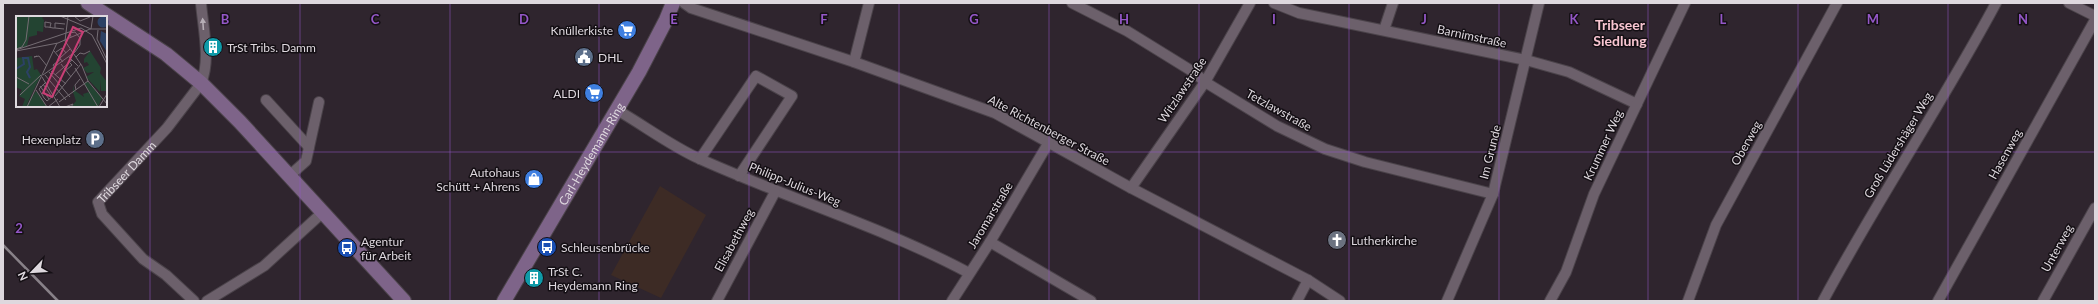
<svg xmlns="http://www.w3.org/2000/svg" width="2098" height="304" font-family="Lato,sans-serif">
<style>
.industrial{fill:#3d2b25}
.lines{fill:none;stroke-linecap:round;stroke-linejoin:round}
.minor-casing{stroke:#4b434a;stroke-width:12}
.secondary-casing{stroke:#4b434a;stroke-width:16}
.minor{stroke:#6c606b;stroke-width:10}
.secondary{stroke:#7e6489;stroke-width:14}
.rail{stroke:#888188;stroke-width:2.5}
.oneway{fill:#b6aeb6}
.grid{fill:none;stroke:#9457c7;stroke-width:1;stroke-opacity:0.55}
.labels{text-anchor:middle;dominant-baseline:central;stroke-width:3;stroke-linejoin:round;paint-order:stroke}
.poi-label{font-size:12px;fill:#ded8de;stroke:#140f14;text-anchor:start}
.street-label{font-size:12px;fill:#ded8de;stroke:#140f14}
.quarter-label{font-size:14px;font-weight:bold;fill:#f8c5d1;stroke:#140f14}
.inset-river{fill:none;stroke:#2c4165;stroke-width:2}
.inset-road{fill:none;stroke:#756d74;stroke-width:1}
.view{fill:#c83e75;fill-opacity:0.15;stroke:#c83e75;stroke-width:2}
.inset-edge{fill:none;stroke:#ded8de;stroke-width:2}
.grid-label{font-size:13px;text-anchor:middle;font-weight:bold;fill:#9457c7;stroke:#140f14;stroke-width:3;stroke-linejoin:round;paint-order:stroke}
</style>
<rect width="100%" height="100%" fill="#2f252e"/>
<!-- industrial -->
<path class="industrial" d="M660 186 706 215 661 298 611 275Z"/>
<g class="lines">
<!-- minor casing -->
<g class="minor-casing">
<g id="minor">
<path d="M684 3 691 8 854 62 995 113 1131 188 1308 280 1340 301"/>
<path d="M1072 3 1127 31 1195 73 1205 82 1277 126 1325 149 1365 162 1493 194"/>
<path d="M1274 3 1299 13 1526 60 1569 72 1637 104"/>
<path d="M2069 3 2095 16"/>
<path d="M1384 30 1393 3"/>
<path d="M854 62 869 3"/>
<path d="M201 83C211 60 203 28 201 3"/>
<path d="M266 100 309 147"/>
<path d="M617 110C645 126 671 146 700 159 789 199 883 227 969 273"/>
<path d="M700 159 756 76 792 96 739 176"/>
<path d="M289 176 306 161 319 102"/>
<path d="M1131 188 1205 82 1250 3"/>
<path d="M990 242 1091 301"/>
<path id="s1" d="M194 301 166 275 143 259 102 214 98 202 167 128 196 90"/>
<path d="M207 301 264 266 322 213"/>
<path d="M717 301 775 192"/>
<path d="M952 301 990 242 1049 142"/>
<path d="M1297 301 1308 280"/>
<path d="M1447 301 1493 194 1539 3"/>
<path d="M1550 301 1566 272 1594 194 1685 3"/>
<path d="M1688 301 1716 225 1837 3"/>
<path d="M1823 301C1877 200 1942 104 1996 3"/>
<path d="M1938 301 2095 20"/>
<path d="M2043 301 2095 208"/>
</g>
</g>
<!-- secondary casing -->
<g class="secondary-casing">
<g id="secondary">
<path d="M88 3 166 54 201 83 240 122 404 301"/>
<path id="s2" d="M504 301 639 72 666 20 673 3"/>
</g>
</g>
<!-- minor -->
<use href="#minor" class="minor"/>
<!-- secondary -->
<use href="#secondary" class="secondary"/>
<!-- rail -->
<path class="rail" d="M3 245 58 301"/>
</g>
<!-- one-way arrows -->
<defs><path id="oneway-solid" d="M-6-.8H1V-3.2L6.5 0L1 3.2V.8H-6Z"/></defs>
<use class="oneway" href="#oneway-solid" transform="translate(203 24) rotate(-94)"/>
<!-- grid -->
<path class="grid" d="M150 3V301M300 3V301M450 3V301M599 3V301M749 3V301M899 3V301M1049 3V301M1199 3V301M1349 3V301M1499 3V301M1648 3V301M1798 3V301M1948 3V301M3 152H2095"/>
<!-- icons -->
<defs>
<g id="supermarket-disc" transform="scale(1)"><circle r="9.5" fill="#3f7fe0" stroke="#140f14"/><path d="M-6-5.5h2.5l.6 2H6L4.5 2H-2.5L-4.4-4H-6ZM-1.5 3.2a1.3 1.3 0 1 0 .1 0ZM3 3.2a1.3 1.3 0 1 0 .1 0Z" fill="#fff"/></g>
<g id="building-disc" transform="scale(1)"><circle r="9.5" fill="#0f9aa8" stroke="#140f14"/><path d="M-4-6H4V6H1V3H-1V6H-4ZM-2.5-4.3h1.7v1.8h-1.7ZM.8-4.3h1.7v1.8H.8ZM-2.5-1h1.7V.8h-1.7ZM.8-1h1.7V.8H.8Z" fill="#fff"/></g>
<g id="civic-disc" transform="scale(1)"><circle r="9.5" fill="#5c6f8a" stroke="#140f14"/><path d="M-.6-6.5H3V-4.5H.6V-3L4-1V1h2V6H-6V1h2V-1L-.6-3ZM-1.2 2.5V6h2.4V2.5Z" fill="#fff"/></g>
<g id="parking-disc" transform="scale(1)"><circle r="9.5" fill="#5c6f8a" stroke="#140f14"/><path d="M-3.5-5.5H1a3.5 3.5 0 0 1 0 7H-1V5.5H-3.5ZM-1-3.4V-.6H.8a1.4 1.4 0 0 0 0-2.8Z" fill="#fff"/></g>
<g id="shop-disc" transform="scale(1)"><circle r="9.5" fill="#3f7fe0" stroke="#140f14"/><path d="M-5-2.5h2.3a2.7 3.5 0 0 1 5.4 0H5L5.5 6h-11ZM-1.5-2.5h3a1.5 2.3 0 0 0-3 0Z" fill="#fff"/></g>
<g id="church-disc" transform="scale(1)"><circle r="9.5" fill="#6b7280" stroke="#140f14"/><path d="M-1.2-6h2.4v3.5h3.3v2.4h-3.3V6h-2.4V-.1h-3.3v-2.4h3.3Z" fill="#fff"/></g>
<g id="bus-disc" transform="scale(1)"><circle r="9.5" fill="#1a4fb4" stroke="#140f14"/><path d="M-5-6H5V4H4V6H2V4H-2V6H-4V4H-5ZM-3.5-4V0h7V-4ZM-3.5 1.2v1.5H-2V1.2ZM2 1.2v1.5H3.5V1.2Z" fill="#fff"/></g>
</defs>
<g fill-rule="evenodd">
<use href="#supermarket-disc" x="627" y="30"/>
<use href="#building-disc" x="213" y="47"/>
<use href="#civic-disc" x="584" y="57"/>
<use href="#supermarket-disc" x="594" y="93"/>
<use href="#parking-disc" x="95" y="139"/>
<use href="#shop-disc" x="534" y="179"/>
<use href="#church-disc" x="1337" y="240"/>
<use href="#bus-disc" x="547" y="247"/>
<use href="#bus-disc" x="347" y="248"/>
<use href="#building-disc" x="534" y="278"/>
</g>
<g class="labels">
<!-- poi labels -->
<g class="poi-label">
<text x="613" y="30" text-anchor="end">Knüllerkiste</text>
<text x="227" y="47">TrSt Tribs. Damm</text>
<text x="598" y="57">DHL</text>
<text x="580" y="93" text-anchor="end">ALDI</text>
<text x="81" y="139" text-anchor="end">Hexenplatz</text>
<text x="520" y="172" text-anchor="end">Autohaus<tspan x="520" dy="14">Schütt + Ahrens</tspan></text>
<text x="1351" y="240">Lutherkirche</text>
<text x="361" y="241">Agentur<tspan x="361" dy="14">für Arbeit</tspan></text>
<text x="561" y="247">Schleusenbrücke</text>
<text x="548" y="271">TrSt C.<tspan x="548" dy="14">Heydemann Ring</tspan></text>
</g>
<!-- street labels -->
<g class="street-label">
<text transform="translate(1472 36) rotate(12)">Barnimstraße</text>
<text transform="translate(1182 90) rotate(-56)">Witzlawstraße</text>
<text transform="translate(1279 110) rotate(29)">Tetzlawstraße</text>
<text transform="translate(1049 130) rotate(28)">Alte Richtenberger Straße</text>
<text transform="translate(1746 143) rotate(-61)">Oberweg</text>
<text transform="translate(1603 145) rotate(-65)">Krummer Weg</text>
<text transform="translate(1898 145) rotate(-59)">Groß Lüdershäger Weg</text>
<text transform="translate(1490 152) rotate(-76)">Im Grunde</text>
<text stroke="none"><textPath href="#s2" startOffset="171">Carl-Heydemann-Ring</textPath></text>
<text transform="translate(2005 154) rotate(-61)">Hasenweg</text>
<text stroke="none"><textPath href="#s1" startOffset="181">Tribseer Damm</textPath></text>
<text transform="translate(795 184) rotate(22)">Philipp-Julius-Weg</text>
<text transform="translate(990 215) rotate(-59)">Jaromarstraße</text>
<text transform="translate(734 240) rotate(-62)">Elisabethweg</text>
<text transform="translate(2057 248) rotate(-61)">Unterweg</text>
</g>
<!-- quarter labels -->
<g class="quarter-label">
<text x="1620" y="24">Tribseer<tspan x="1620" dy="16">Siedlung</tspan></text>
</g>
</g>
<!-- overview -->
<g transform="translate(16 16)">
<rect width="91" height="91" fill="#2f252e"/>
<path d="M0 0H28L26 2 28 4 27 16 21 15V19L13 21 11 30 0 34ZM74 35 85 52 84 57 91 66V75H85L84 64V76L70 61 78 56 71 57 67 52 73 49 71 46 68 47V43ZM16 40 18 54 21 53 25 59 10 90 20 75 31 91H6L9 83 3 80 6 74 0 71V42ZM72 66 86 82 82 91H55L60 85 57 76V69L58 74 68 81 67 78 73 76 68 67Z" fill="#234432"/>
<path d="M81.5 6a5.5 5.5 0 1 1 11 0a5.5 5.5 0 1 1-11 0ZM85 15 91 18V36L84 25Z" fill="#2c4165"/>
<path class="inset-river" d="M0 53 8 48 7 42H12L14 51 11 56 14 62"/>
<path class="inset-road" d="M44 0 75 13M52 0 49 25 66 50 72 65M58 0 64 5 74 1M34 11 35 7 29 6V11H32L37 12H39M48 13 39 12V7L49 8M75 13 77 0M82 14 81 23 91 44M55 21 54 17 59 16 64 22M0 33 6 31 10 24 13 0M0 34 65 12 76 19 91 48M0 35 42 27 74 13H91M38 35 47 46M40 36 46 32 50 37M21 40 18 41 23 40 31 50M53 41 62 50M60 41 64 37 68 38 74 35M44 42 54 33M45 48 55 61M39 52 37 49 45 43M59 52 82 91M35 55 50 68M49 55 56 49 54 47M33 56 54 81M26 59 41 27M27 59 59 36 64 29V22M29 59 50 84M39 59 56 44M0 61 13 68M26 61 44 91M72 65 91 88M30 66 23 73 28 82 31 85 38 79M27 68 36 81M24 70 33 83M20 74 31 91M60 74 59 69 64 63M4 79 25 59M39 80 65 48M43 86 72 65M11 91 26 59M32 91 42 83M49 91 57 88 55 91M83 91 91 78"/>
<path class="view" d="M57 11 67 16 36 81 27 77Z"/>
<rect width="91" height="91" class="inset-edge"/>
</g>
<g class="grid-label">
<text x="225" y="24">B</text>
<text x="375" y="24">C</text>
<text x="524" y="24">D</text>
<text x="674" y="24">E</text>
<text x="824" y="24">F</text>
<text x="974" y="24">G</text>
<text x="1124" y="24">H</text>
<text x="1274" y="24">I</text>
<text x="1424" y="24">J</text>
<text x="1574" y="24">K</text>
<text x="1723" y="24">L</text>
<text x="1873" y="24">M</text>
<text x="2023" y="24">N</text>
<text x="19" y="233">2</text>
</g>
<!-- border -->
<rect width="2098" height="304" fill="none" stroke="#ded8de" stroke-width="8"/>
<!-- north arrow -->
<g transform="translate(32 272) rotate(245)" stroke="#140f14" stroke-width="3" paint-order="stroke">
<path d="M0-3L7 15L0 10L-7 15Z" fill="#ded8de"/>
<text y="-6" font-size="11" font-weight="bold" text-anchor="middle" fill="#ded8de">N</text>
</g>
</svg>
